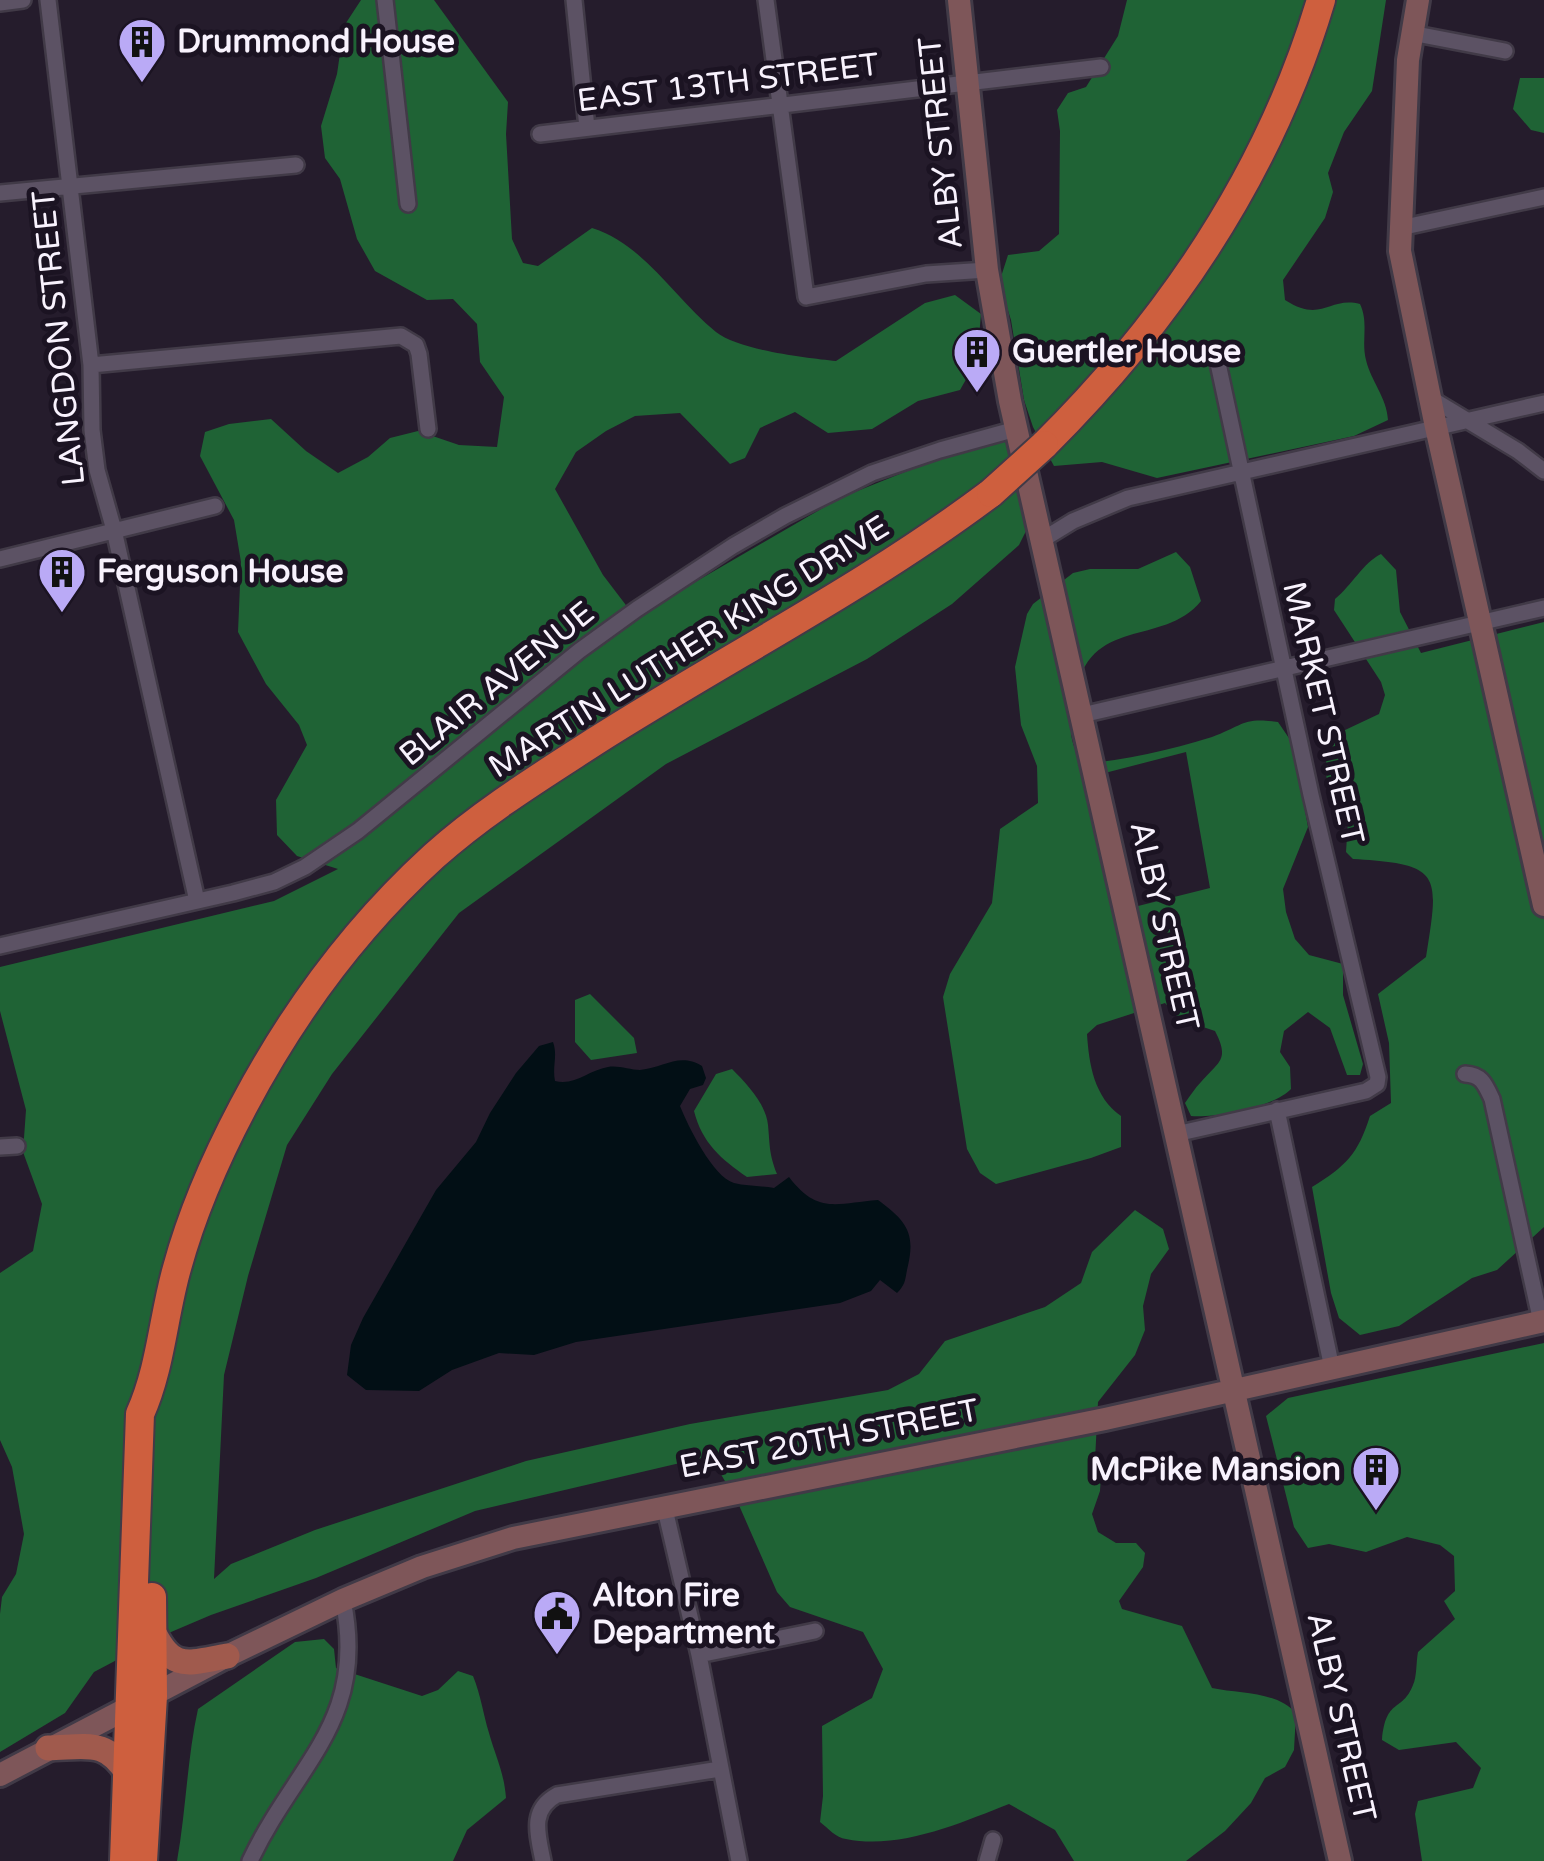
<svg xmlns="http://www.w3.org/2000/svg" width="1544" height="1861" font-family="'Varela Round',sans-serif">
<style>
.forest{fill:#1f6335;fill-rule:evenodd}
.water{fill:#020f15}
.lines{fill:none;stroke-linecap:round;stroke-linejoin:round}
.street-casing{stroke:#413a47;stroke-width:20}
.secondary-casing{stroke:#413a47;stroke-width:28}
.primary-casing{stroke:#413a47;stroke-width:30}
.highway-casing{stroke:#413a47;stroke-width:32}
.street{stroke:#5c5264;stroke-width:15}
.secondary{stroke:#7e5659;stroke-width:22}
.primary{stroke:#a05a4d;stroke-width:25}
.highway{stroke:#ce5f3e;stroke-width:28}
.highway-bridge-casing{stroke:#413a47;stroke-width:32;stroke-linecap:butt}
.highway-bridge{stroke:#ce5f3e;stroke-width:28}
.labels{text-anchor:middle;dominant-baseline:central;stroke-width:10;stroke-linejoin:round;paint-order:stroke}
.poi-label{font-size:32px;font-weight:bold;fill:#f8f2fd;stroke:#1b1322;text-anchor:start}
.street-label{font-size:32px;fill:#f8f2fd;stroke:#1b1322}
</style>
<rect width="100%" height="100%" fill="#251c2c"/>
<!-- forest -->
<path class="forest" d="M361 0H434L508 102 506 134 512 239 523 263 538 266 592 228C644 244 675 299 716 332 738 350 807 358 836 361L925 303 955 295 981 314 977 360 960 390 918 401 872 429 828 433 795 412 760 428 745 458 730 464 680 413 635 416 606 431 576 452 555 489 603 575 635 617 840 498 927 463 992 441H1011L1028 527 1019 545 952 604 867 659 666 764 459 913 332 1074 287 1145 248 1276 224 1375 214 1579 231 1564 315 1530 526 1461 690 1424 888 1390 919 1374 945 1341 1045 1307 1081 1283 1092 1252 1135 1210 1163 1229 1169 1249 1151 1274 1143 1306 1145 1330 1135 1355 1098 1402 1095 1460 1101 1474 1100 1491 1092 1514 1098 1532 1116 1543H1136L1145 1553 1143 1567 1119 1601 1122 1609 1182 1626 1212 1688C1240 1694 1276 1691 1296 1713L1294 1750 1285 1767 1265 1778 1251 1803 1225 1831 1186 1861H1074L1055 1830 1009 1804C960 1823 900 1850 846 1839 836 1838 828 1828 820 1822L823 1796 822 1726 872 1698 883 1669 863 1632 790 1607 777 1592 738 1503 710 1456 475 1511 316 1578 211 1615 164 1635 94 1672 65 1713 0 1752V1614L2 1597 16 1574 24 1534 12 1467 0 1440V1273L33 1251 42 1204 23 1152 26 1110 0 1011V967L274 901 338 869 297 856 277 835 276 800 307 745 299 725 266 684 238 632 241 562 234 520 200 456 205 432 229 424 271 419 306 451 338 473 368 457 390 438 418 431 459 445 497 447 504 397 480 362 477 324 453 299 427 300 375 271 357 239 340 179 325 158 321 126 337 74 344 26Z
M1127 0H1386L1372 91 1344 132 1328 173 1333 192 1325 218 1283 280 1285 300C1322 324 1329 296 1360 304 1369 323 1361 341 1366 360 1371 381 1387 398 1388 420L1354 436 1157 478 1102 462 1054 466 1033 427 1024 400 1011 320 999 283 1008 255 1039 251 1059 234 1060 131 1057 110 1068 93 1086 87 1118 36Z
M1520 78H1544V133L1531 130 1513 109Z
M1176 552 1190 567 1201 601C1163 648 1088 614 1075 697 1070 729 1067 735 1082 764 1125 760 1170 750 1212 737 1243 726 1242 717 1278 722L1293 744 1308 827 1283 889 1286 912 1295 939 1309 955 1343 964V995L1363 1064 1360 1075H1347L1330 1028 1308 1012 1284 1031 1280 1052 1290 1067 1291 1089C1274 1107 1216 1118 1191 1116L1185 1103C1190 1096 1195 1088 1201 1082 1219 1061 1230 1060 1215 1031L1179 1019 1165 1003 1097 1025 1087 1034C1089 1064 1094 1097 1121 1116V1147L1091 1158 996 1184 980 1173 967 1149 943 997 950 974 992 903 1000 829 1038 803 1037 766 1021 725 1015 667 1027 614 1033 604 1073 573 1090 569H1138ZM1186 752 1210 888 1134 907 1101 774Z
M1381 554 1396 570 1400 612 1421 653 1544 622V1227L1497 1270 1472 1278 1399 1326 1360 1335 1339 1318 1331 1293 1312 1187C1346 1166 1358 1154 1370 1116L1391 1103 1389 1043 1378 994 1426 957C1439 874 1443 864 1353 859L1346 852 1348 821C1321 800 1327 771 1326 739L1379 714 1385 695 1381 682 1334 610 1335 599C1352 585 1363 563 1381 554Z
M590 994 634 1038 637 1053 591 1060 575 1042V1000Z
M732 1069C747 1084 766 1104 768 1125 770 1146 769 1154 777 1174L747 1177C721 1159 702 1143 694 1111L716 1074Z
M1544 1343V1861H1422L1415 1814 1418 1801 1473 1788 1481 1768 1456 1742 1399 1750 1382 1740C1386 1697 1402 1713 1413 1685 1417 1676 1416 1662 1418 1652L1455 1619 1444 1601 1455 1591 1454 1556 1440 1545 1407 1537 1366 1552 1329 1544 1308 1548 1294 1527 1266 1416 1288 1398Z
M324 1639 334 1649 336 1668 422 1696 438 1690 458 1671 473 1676C481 1696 483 1713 489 1733 496 1758 504 1772 506 1798L467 1830 453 1861H177C186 1811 187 1759 198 1709L295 1642Z"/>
<!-- water -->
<path class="water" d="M553 1042C558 1056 552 1066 555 1081 575 1086 589 1070 608 1067 618 1065 630 1070 640 1070 664 1068 679 1052 702 1066L706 1078 703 1085 690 1089 680 1106C688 1126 713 1177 734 1183 746 1186 761 1186 774 1188L789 1177C818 1215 837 1203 878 1200 908 1222 916 1234 907 1270 905 1281 905 1285 897 1293L880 1280 871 1291 840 1303 576 1342 534 1355 499 1353 452 1370 419 1391 366 1390 347 1375 351 1345 363 1318 436 1190 476 1142 490 1113 516 1073 539 1046Z"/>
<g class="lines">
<!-- street casing -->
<g class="street-casing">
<path id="street" d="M48 0 91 365 92 430 97 470 114 530 197 901
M385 0 408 204
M574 0 587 128
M766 0 806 297 926 274 987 270
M0 3 23 0
M1411 33 1505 51
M540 134 1101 67
M0 193 296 165
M1400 228 1544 197
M91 365 401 336 416 345 419 354 428 429
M1430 398 1518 451 1544 471
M1042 540 1073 521 1128 498 1544 403
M0 559 215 506
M1082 715 1544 608
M0 946 233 893 274 882 305 867 358 831 579 651 637 609 733 546 785 516 872 473 940 450 1016 429
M1465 1074C1482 1075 1485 1084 1492 1099L1541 1322
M1277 1110 1332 1368
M1176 1134 1366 1091 1377 1084 1378 1077 1311 795 1216 354
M0 1147 17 1146
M664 1505 699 1655 739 1861
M699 1655 815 1631
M250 1861C296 1763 368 1722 343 1600
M543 1861C538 1835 529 1810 557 1795L720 1769
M987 1861 993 1840"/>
</g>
<!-- secondary casing -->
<g class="secondary-casing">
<path id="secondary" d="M959 0 987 270 1010 401 1340 1861
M1418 0 1408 60 1400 251 1436 427 1544 905
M0 1775 227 1656 343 1600 422 1567 513 1538 1105 1419 1544 1321"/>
</g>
<!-- primary casing -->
<g class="primary-casing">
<path id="primary" d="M152 1629C172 1672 187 1663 227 1656
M48 1748C87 1747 107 1738 129 1776"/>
</g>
<!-- highway casing -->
<g class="highway-casing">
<path id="highway" d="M1044 445C1170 320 1270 171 1321 0
M124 1861 140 1414C161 1367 163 1317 177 1268 192 1213 216 1158 243 1107 292 1014 356 927 434 856 483 812 540 777 594 742 726 658 866 587 991 493
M143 1861 153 1696 152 1597"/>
</g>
<!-- street -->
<use href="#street" class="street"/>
<!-- secondary -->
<use href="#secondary" class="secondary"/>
<!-- primary -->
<use href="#primary" class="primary"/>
<!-- highway -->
<use href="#highway" class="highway"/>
<!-- highway-bridge casing -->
<g class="highway-bridge-casing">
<path id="highway-bridge" d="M991 493 1044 445"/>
</g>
<!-- highway-bridge -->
<use href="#highway-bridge" class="highway-bridge"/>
</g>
<!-- icons -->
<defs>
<g id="building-pin" transform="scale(2.5)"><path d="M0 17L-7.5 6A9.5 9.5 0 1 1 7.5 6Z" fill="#baaaf6" stroke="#1b1322"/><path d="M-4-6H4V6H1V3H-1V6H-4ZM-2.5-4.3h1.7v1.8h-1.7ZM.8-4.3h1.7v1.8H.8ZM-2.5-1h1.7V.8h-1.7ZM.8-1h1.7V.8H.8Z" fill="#111"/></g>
<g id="civic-pin" transform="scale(2.5)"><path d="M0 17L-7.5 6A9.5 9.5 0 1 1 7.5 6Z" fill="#baaaf6" stroke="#1b1322"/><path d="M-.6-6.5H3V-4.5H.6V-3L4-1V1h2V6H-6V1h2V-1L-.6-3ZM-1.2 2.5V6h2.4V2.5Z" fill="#111"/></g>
</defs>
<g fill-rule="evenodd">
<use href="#building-pin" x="142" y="42"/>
<use href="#building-pin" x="977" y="352"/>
<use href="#building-pin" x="62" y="572"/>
<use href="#building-pin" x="1376" y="1470"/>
<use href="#civic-pin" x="557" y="1614"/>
</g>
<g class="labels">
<!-- poi labels -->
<g class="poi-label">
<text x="177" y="42">Drummond House</text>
<text x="1012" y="352">Guertler House</text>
<text x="97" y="572">Ferguson House</text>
<text x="1341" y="1470" text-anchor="end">McPike Mansion</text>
<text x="592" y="1596">Alton Fire<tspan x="592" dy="37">Department</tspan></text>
</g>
<!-- street labels -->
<g class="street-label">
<text transform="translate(728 83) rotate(-7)">EAST 13TH STREET</text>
<text transform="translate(941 143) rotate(-96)">ALBY STREET</text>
<text transform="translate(59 338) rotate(-96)">LANGDON STREET</text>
<text transform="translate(689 647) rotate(-32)">MARTIN LUTHER KING DRIVE</text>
<text transform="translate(497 684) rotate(-39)">BLAIR AVENUE</text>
<text transform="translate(1323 713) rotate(77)">MARKET STREET</text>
<text transform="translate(1164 926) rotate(77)">ALBY STREET</text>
<text transform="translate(829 1439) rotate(-11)">EAST 20TH STREET</text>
<text transform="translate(1341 1717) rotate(77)">ALBY STREET</text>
</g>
</g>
</svg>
